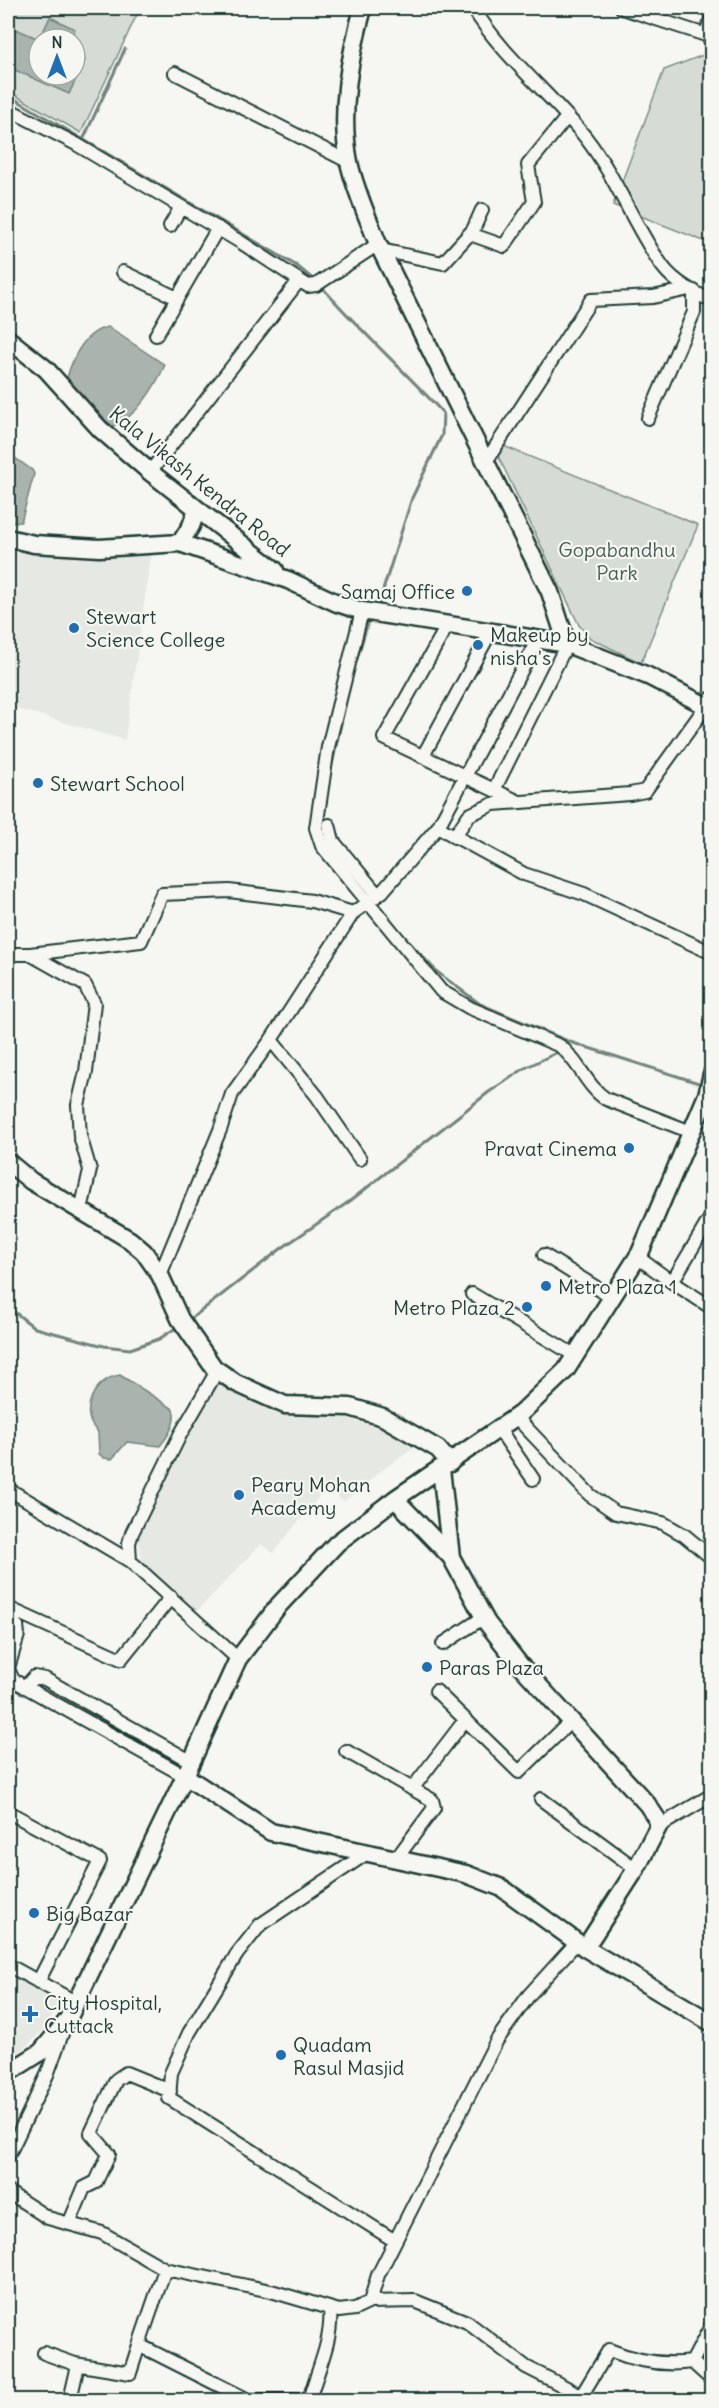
<svg xmlns="http://www.w3.org/2000/svg" width="719" height="2408" font-family="Delius,sans-serif">
<style>
.built{fill:#e6e8e4}
.green{fill:#d6dbd6;stroke:#7a8c85;stroke-width:1.5;fill-rule:evenodd}
.water{fill:#aab3ae;stroke:#72847d;stroke-width:1.5}
.lines{fill:none;stroke-linecap:round;stroke-linejoin:round}
.stream{stroke:#72847d;stroke-width:3}
.street-casing{stroke:#1f3d34;stroke-width:16}
.secondary-casing{stroke:#1f3d34;stroke-width:21}
.street{stroke:#f6f6f2;stroke-width:12}
.secondary{stroke:#f6f6f2;stroke-width:16}
.poi-dot{fill:#1f6fb2;stroke:#f6f6f2;stroke-width:2}
.labels{text-anchor:middle;dominant-baseline:central;stroke-width:4.5;stroke-linejoin:round;paint-order:stroke}
.street-label{font-size:20px;fill:#1f3d34;stroke:#f6f6f2}
.park-label{font-size:20px;fill:#445d54;stroke:#f6f6f2}
.poi-label{font-size:20px;fill:#1f3d34;stroke:#f6f6f2;text-anchor:start}
</style>
<rect width="100%" height="100%" fill="#f6f6f2"/>
<filter id="ink" filterUnits="userSpaceOnUse"><feTurbulence type="fractalNoise" baseFrequency=".0167" numOctaves="2"/><feDisplacementMap in="SourceGraphic" scale="12" xChannelSelector="R" yChannelSelector="G"/><feConvolveMatrix kernelMatrix="1 2 1 2 8 2 1 2 1" color-interpolation-filters="sRGB"/></filter>
<g filter="url(#ink)">
<!-- built -->
<path class="built" d="M8 542 152 547 125 740 8 706Z
M218 1378 287 1412 355 1414 394 1428 421 1443 385 1468 344 1501 326 1488 273 1553 261 1544 197 1611 142 1562 138 1537 149 1516 146 1515Z
M8 1974 58 2002 47 2026 17 2056 8 2061Z"/>
<!-- green -->
<path class="green" d="M8 8H140L81 133 8 91ZM39 39H75V75H39Z
M711 52V244L613 205 664 70Z
M491 441 698 525 641 663 590 638 579 625Z"/>
<!-- water -->
<path class="water" d="M50 17 75 29 70 39 40 38Z
M16 29 39 39V75H75V55L85 60 69 94 8 67V48Z
M108 327 165 365C155 387 137 417 113 426L71 398 65 388C69 364 82 332 108 327Z
M8 453 32 470 34 474 21 522H8Z
M120 1375 172 1408C179 1420 168 1436 160 1446L127 1442 112 1459 104 1458 99 1454 98 1432C77 1414 94 1378 120 1375Z"/>
<g class="lines">
<!-- stream -->
<path class="stream" d="M8 95 297 266 315 281
M83 140 125 49
M320 285C359 330 403 369 443 413L442 435 412 498 378 606
M348 689 368 622
M330 774 346 701
M398 930 437 972 480 1004 570 1042 705 1085
M8 1307 35 1328 104 1346 130 1349 159 1339 179 1326
M188 1321 282 1248 350 1201 489 1092 525 1068 560 1051"/>
<!-- street casing -->
<g class="street-casing">
<path id="street" d="M473 8C503 57 550 93 586 138 617 178 634 227 663 267 675 283 695 293 712 301
M622 8 712 37
M705 35 712 17
M175 73 349 162
M8 109 76 144 242 243 308 286 316 285 378 244
M170 226 181 207
M470 234 504 246 534 202 528 165 567 117
M381 250 443 263 473 230 482 210
M123 272 177 298
M156 335 218 228
M648 418 694 312V291
M487 460 591 300 653 297 689 289
M150 472 298 282
M362 611 328 747 316 828 322 846 441 991 470 1008 560 1046C579 1061 586 1086 606 1099L691 1132
M447 626 384 738 494 790
M423 756 490 633
M519 802 494 790 567 644
M329 825 333 841 378 895
M438 827 524 874 584 894 712 953
M454 837 469 815 493 804 630 794 645 791 712 698
M8 954H30
M271 1040 317 1096 360 1159
M81 1210 90 1170 80 1136 78 1105 86 1072 94 1003 85 985 30 954 141 941 162 894 229 891 312 901 353 913 382 892 438 827 537 641
M712 1215 672 1282 712 1308
M544 1255 613 1298
M637 1257 672 1282
M160 1275 220 1130 232 1094 271 1040 353 913
M472 1294 576 1356
M516 1417 590 1495 616 1513 663 1523 684 1535 712 1558
M499 1429 533 1479
M8 1489 130 1561 238 1659
M130 1561 129 1543 132 1533 180 1435 217 1371
M8 1608 121 1659 171 1597
M8 1616 17 1626 18 1635 8 1668
M443 1644 484 1617
M8 1669 13 1680 185 1776
M25 1687 34 1677 45 1679 192 1762
M436 1691 519 1772 571 1721
M346 1751 432 1800 434 1808 396 1859
M412 1789 465 1720
M541 1799 636 1869
M8 1816 12 1814 100 1861 38 1982
M658 1827 712 1795
M367 1853 260 1925 237 1954 189 2033 171 2073 169 2098 395 2241
M8 1965 77 2003
M8 2156 47 2075 63 2031
M8 2192 48 2218 102 2233 165 2269 271 2291 339 2311 355 2309 370 2302 415 2301 467 2322 526 2367 571 2390 584 2400
M69 2224 84 2188 96 2182 109 2154 91 2133 116 2080 126 2073 170 2091
M165 2269 139 2345 248 2400H309
M370 2302 378 2275 497 2040 529 1995 577 1942
M712 2324 692 2362 712 2380
M44 2353 75 2364 130 2373 139 2345
M580 2398 609 2350C636 2361 664 2366 692 2362
M70 2400 78 2365
M309 2400C317 2371 333 2340 330 2309"/>
</g>
<!-- secondary casing -->
<g class="secondary-casing">
<path id="secondary" d="M363 8C350 56 339 111 349 162 355 190 368 218 378 244L550 592 567 644
M8 339 46 369 100 429 150 472 275 570
M8 538 34 544 99 548 180 543 288 580 337 603 362 611 567 644 648 676 712 709
M180 543 191 526 197 509
M8 1162 31 1181 130 1240 144 1252 160 1275 180 1319 214 1368 236 1383 285 1405 350 1407 383 1417 438 1449 450 1463
M441 1469 451 1557
M395 1499 451 1557 487 1623 520 1665 647 1804 657 1819 658 1827 636 1869 585 1948
M185 1776 271 1832 466 1874 502 1888 585 1948 712 2023
M8 2073 41 2052 67 2021 185 1776 238 1659 279 1605 337 1543 395 1499 520 1414 566 1370 640 1253 707 1095 712 1074"/>
</g>
<!-- street -->
<use href="#street" class="street"/>
<!-- secondary -->
<use href="#secondary" class="secondary"/>
</g>
</g>
<!-- markers -->
<g class="poi-dot">
<circle cx="467" cy="591" r="6"/>
<circle cx="74" cy="628" r="6"/>
<circle cx="478" cy="645" r="6"/>
<circle cx="38" cy="783" r="6"/>
<circle cx="629" cy="1148" r="6"/>
<circle cx="546" cy="1286" r="6"/>
<circle cx="527" cy="1307" r="6"/>
<circle cx="239" cy="1495" r="6"/>
<circle cx="427" cy="1667" r="6"/>
<circle cx="34" cy="1913" r="6"/>
<path d="M27 2005h6v6h6v6h-6v6h-6v-6h-6v-6h6z"/>
<circle cx="281" cy="2055" r="6"/>
</g>
<g class="labels">
<!-- street labels -->
<g class="street-label">
<text transform="translate(200 481) rotate(39)">Kala Vikash Kendra Road</text>
</g>
<!-- park labels -->
<g class="park-label">
<text x="617" y="549">Gopabandhu<tspan x="617" dy="23">Park</tspan></text>
</g>
<!-- poi labels -->
<g class="poi-label">
<text x="455" y="591" text-anchor="end">Samaj Office</text>
<text x="86" y="616">Stewart<tspan x="86" dy="23">Science College</tspan></text>
<text x="490" y="634">Makeup by<tspan x="490" dy="23">nisha's</tspan></text>
<text x="50" y="783">Stewart School</text>
<text x="617" y="1148" text-anchor="end">Pravat Cinema</text>
<text x="558" y="1286">Metro Plaza 1</text>
<text x="515" y="1307" text-anchor="end">Metro Plaza 2</text>
<text x="251" y="1484">Peary Mohan<tspan x="251" dy="23">Academy</tspan></text>
<text x="439" y="1667">Paras Plaza</text>
<text x="46" y="1913">Big Bazar</text>
<text x="44" y="2002">City Hospital,<tspan x="44" dy="23">Cuttack</tspan></text>
<text x="293" y="2044">Quadam<tspan x="293" dy="23">Rasul Masjid</tspan></text>
</g>
</g>
<!-- margin -->
<rect width="719" height="2408" fill="none" stroke="#f6f6f2" stroke-width="30"/>
<rect x="15" y="15" width="689" height="2378" fill="none" stroke="#1f3d34" stroke-width="2" filter="url(#ink)"/>
<!-- north arrow -->
<g transform="translate(57 57)"><circle r="28" fill="#f6f6f2" stroke="#a0aca6" stroke-width="1.5"/>
<path d="M0-4.5L10 22L0 15L-10 22Z" fill="#1f6fb2"/>
<text y="-9" font-size="16" font-weight="bold" text-anchor="middle" fill="#1f3d34">N</text>
</g>
</svg>
